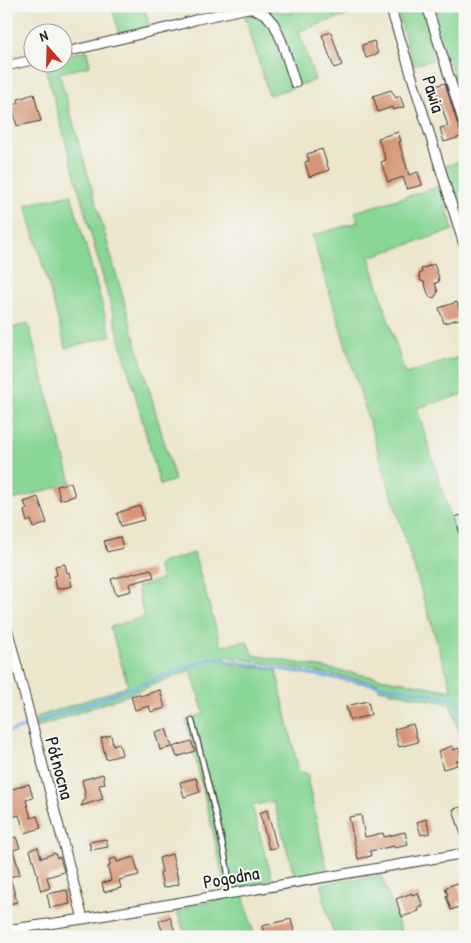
<svg xmlns="http://www.w3.org/2000/svg" width="471" height="943" font-family="'Patrick Hand',sans-serif">
<style>
.green{fill:#87d694;stroke:#527958}
.lines{fill:none;stroke-linecap:round;stroke-linejoin:round}
.stream{stroke:#78aee6;stroke-width:3}
.building{fill:#d79576}
.service-casing{stroke:#3b3a36;stroke-width:7}
.minor-casing{stroke:#3b3a36;stroke-width:11}
.service{stroke:#fff;stroke-width:4.5}
.minor{stroke:#fff;stroke-width:9}
.labels{text-anchor:middle;dominant-baseline:central;stroke-width:4;stroke-linejoin:round;paint-order:stroke}
.street-label{font-size:19px;fill:#1c1c1c;stroke:#f6f6f2}
</style>
<rect width="100%" height="100%" fill="#f6f6f2"/>
<filter id="ink" filterUnits="userSpaceOnUse"><feTurbulence type="fractalNoise" baseFrequency=".02" numOctaves="2"/><feDisplacementMap in="SourceGraphic" scale="10" xChannelSelector="R" yChannelSelector="G"/><feConvolveMatrix kernelMatrix="1 2 1 2 8 2 1 2 1" color-interpolation-filters="sRGB"/></filter>
<filter id="wash" filterUnits="userSpaceOnUse"><feTurbulence type="fractalNoise" baseFrequency=".0096" numOctaves="4" result="noise"/><feDisplacementMap in="SourceGraphic" scale="20" xChannelSelector="R" yChannelSelector="G"/><feGaussianBlur stdDeviation="1.12" result="paint"/><feColorMatrix in="noise" values="0 0 0 0 0 0 0 0 0 0 0 0 0 0 0 0 0 1.4 0 .05"/><feComposite in="paint" operator="in"/></filter>
<g filter="url(#wash)">
<rect width="100%" height="100%" fill="#ebe6cc"/>
<!-- green -->
<path class="green" d="M112 6H144L150 28 119 33Z
M290 6H375L299 31 315 80 298 86 280 27 261 7 292 14Z
M418 6H465V118L459 98 448 56 413 65 398 13Z
M244 13C255 16 263 19 271 27L292 88 269 95Z
M87 50 90 66 59 73 175 480 160 485 46 70 41 63 62 62 63 56Z
M465 160V216L460 218 445 166Z
M441 186 453 230 369 257 405 374 465 355V394L417 408 465 565V749L450 704 379 689 378 683 225 656 226 663 276 670 299 772 308 774V782L328 873 295 877 273 801 252 806 273 882 242 888 245 903 255 937H186L176 909 227 898 214 836 186 720 204 714 191 670 130 694 36 728 35 719 37 717 120 689 128 685 110 627 144 617 137 587 162 579 157 564 194 553 221 646 247 641 253 655 452 691 312 236 358 222 355 212Z
M71 194 111 336 66 348 26 205Z
M28 323 71 483 6 502V330Z
M381 875 403 937H335L322 897 325 895 321 884Z"/>
<g class="lines">
<!-- stream -->
<path class="stream" d="M38 722 129 689 212 658 425 693 457 700 465 723
M6 733 27 726"/>
</g>
<g id="blocks">
<!-- building -->
<path class="building" d="M331 32 342 65 334 68 322 35Z
M374 41 378 54 366 58 362 45Z
M445 83 459 129 462 133 464 136 444 142 440 128 448 126 435 86Z
M391 90 396 98 400 96 404 107 393 110 392 107 378 112 373 96Z
M34 94 41 121 17 126 12 105 19 103 18 99Z
M398 132 401 141 399 142 409 175 418 172 422 185 407 189 403 177 388 182 381 162 386 160 378 138Z
M322 149 329 170 309 177 305 162 309 161 307 154Z
M434 264 439 278H438L439 282 435 283 438 292 434 298 429 296 424 282 421 281 419 274 422 273 421 269Z
M457 302 462 318 444 323 439 308Z
M71 483 75 496 60 500 57 486Z
M38 497 47 523 33 528 31 520 27 522 24 511 27 509 24 502Z
M140 506 144 520 121 526 117 513Z
M465 514V543H463L455 517Z
M120 537 123 548 107 552 104 541Z
M65 564 67 573 69 572 72 586 57 589 54 576 57 575 55 566Z
M151 569 154 577 129 584 131 591 116 595 111 579Z
M160 690 165 708 151 712 149 706 135 710 131 696 139 694 140 696Z
M368 701 371 715 350 720 346 706Z
M413 724 418 742 399 747 394 729Z
M166 729 172 747 160 750 155 732Z
M111 735 113 745 119 743 122 755 106 759 101 738Z
M191 741 195 751 177 757 173 747Z
M452 746 454 750 459 748 462 760 456 761 457 765 443 769 438 751Z
M103 774 105 784 99 785 103 799 81 806 85 798 84 794 85 793 82 780Z
M196 778 200 792 184 797 180 782Z
M29 784 33 798 26 800 31 818 37 816 41 828 25 833 19 815 6 819V791Z
M465 806V842H463L453 809Z
M267 810 277 848 269 849 262 821 259 813Z
M361 815 365 837 383 833 384 837 405 832 408 845 395 848 394 846 370 851 371 856 358 859 349 817Z
M426 819 430 833 421 835 417 822Z
M8 835 9 839 16 837 20 848 13 850 20 874 10 877 17 902 9 904 6 896V836Z
M106 839 108 847 91 850 89 842Z
M38 847 41 858 55 853 57 858 60 857 64 872 47 877 50 888 41 891 37 877H38L30 850Z
M172 854 179 884 163 888 160 873 162 872 159 858Z
M134 857 139 875 119 880 121 888 104 892 102 883 111 881 108 867 110 866 109 860 116 858 117 862Z
M457 883 463 900 458 902 459 907 451 910 446 896 448 895 445 888Z
M67 890 70 904 50 908 47 894Z
M412 893V895L418 893 423 907 418 908 419 911 402 917 396 899Z
M170 917 177 937H164L159 921Z
M291 919 295 935 289 937H265L262 926Z"/>
</g>
</g>
<g filter="url(#ink)">
<use href="#blocks" fill-opacity="0" stroke="#3b3a36" stroke-width="1"/>
<g class="lines">
<!-- service casing -->
<g class="service-casing">
<path id="service" d="M192 721C201 753 208 785 216 816 221 840 230 870 229 893"/>
</g>
<!-- minor casing -->
<g class="minor-casing">
<path id="minor" d="M390 6 465 248
M427 6 465 127
M62 53 178 25 198 19 248 8 259 11 266 15 274 24 282 42 295 83
M6 66 32 60
M6 624 83 919
M6 930 83 919 460 854"/>
</g>
<!-- service -->
<use href="#service" class="service"/>
<!-- minor -->
<use href="#minor" class="minor"/>
</g>
</g>
<g class="labels">
<!-- street labels -->
<g class="street-label">
<text transform="translate(434 94) rotate(73)">Pawia</text>
<text transform="translate(60 768) rotate(75)">Północna</text>
<text transform="translate(231 877) rotate(-10)">Pogodna</text>
</g>
</g>
<!-- margin -->
<rect width="471" height="943" fill="none" stroke="#f6f6f2" stroke-width="25"/>
<!-- north arrow -->
<g transform="translate(48 48) rotate(340)"><circle r="24" fill="#f6f6f2" stroke="#9f9f9c"/>
<path d="M0-4L9 19L0 12L-9 19Z" fill="#c8321e"/>
<text y="-8" font-size="14" font-weight="bold" text-anchor="middle" fill="#1c1c1c">N</text>
</g>
</svg>
